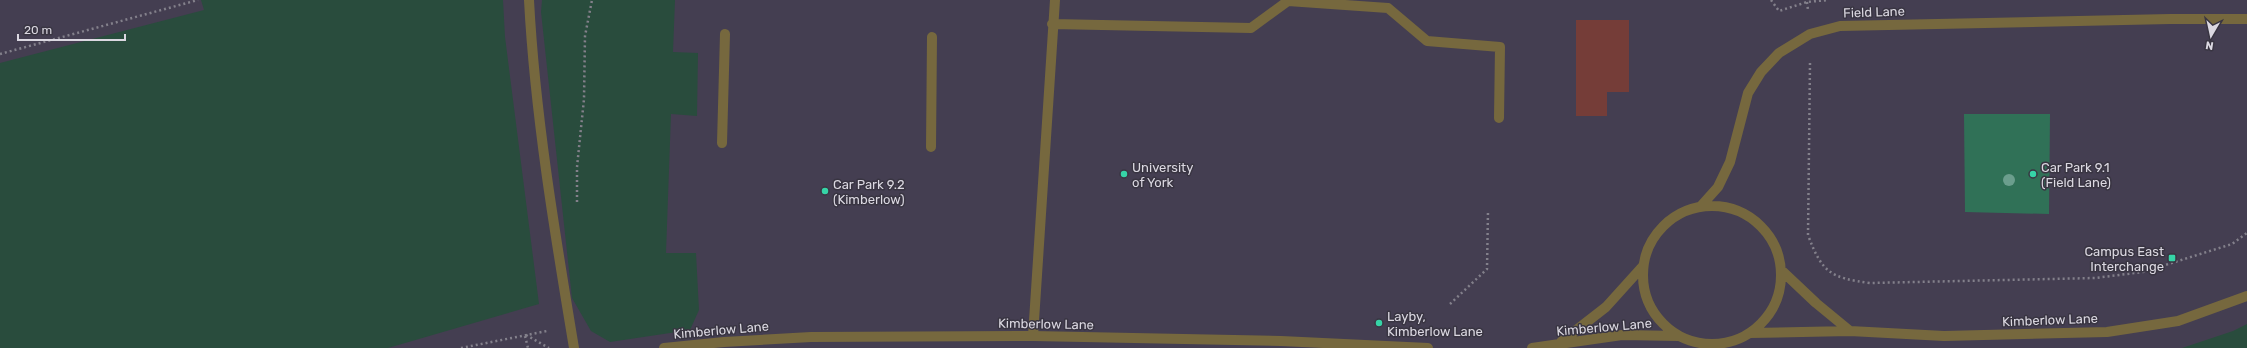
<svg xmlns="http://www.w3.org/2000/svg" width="2247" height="348" font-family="Rubik,sans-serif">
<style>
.built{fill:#443e51}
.green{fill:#294c3d}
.forest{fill:#307157}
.building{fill:#753d38}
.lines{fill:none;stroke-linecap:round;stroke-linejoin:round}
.path{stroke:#83808b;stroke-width:2.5;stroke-dasharray:2 3;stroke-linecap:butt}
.lane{stroke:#76683e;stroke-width:10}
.street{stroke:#76683e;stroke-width:10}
.tree{fill:#6b9e8d}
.poi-dot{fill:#36d4a7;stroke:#393542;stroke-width:1.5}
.labels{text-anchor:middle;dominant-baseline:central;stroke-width:3;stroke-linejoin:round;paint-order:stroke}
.street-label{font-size:13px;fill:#dbd8e1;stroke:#393542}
.poi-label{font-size:13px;fill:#dbd8e1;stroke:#393542;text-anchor:start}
</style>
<rect width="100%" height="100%" fill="#393542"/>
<!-- built -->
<path class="built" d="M0 0H2247V348H0Z"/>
<!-- green -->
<path class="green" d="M201 0H503L505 37 539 304 388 348H0V63L204 10Z
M542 0H675L673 52 698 53 697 116 671 114 666 253H696L699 310 690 330 610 342 591 331 572 298 541 12Z
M2247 324V348H2182L2233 331Z"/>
<!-- forest -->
<path class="forest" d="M1964 114H2050L2049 214 1965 212Z"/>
<!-- building -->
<path class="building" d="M1576 20H1629V92H1607V116H1576Z"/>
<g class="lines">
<!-- path -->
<path class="path" d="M1771 0 1779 11 1807 2 1828 0
M1807 2 1808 10
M0 54 198 0
M1810 63 1808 235C1822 273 1831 278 1870 283L2095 278 2143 272 2232 244 2247 233
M577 202V167L584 99 585 36 592 0
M1450 304 1487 269 1488 211
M526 335 549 348
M525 336 528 348
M461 348 547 331"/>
<!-- lane -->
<path class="lane" d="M529 0C535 115 555 234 574 348
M1052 24 1251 28 1288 1 1388 8 1427 41 1500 47 1499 118
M722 143 725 34
M931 147 932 37
M1033 336 1055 0"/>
<!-- street -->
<path class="street" d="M1701 206 1718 187 1730 162 1748 93 1761 72 1779 53 1810 34 1840 26 2170 19H2247
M1643 275a69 69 0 1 1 138 0a69 69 0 1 1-138 0Z
M1781 270 1816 303 1850 331
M1750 333 1850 331 1944 336 2107 332 2178 321 2247 296
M1561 342 1606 307 1643 266
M664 348 724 342 811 337 1033 336 1281 341 1428 348
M1532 348 1622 335 1678 336"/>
</g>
<!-- trees -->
<circle class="tree" cx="2009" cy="180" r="6"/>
<!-- markers -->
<g class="poi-dot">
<circle cx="1124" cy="174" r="4"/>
<circle cx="2033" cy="174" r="4"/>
<circle cx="825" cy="191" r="4"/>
<rect x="2168" y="254" width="8" height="8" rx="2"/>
<circle cx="1379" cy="323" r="4"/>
</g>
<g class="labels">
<!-- street labels -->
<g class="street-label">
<text transform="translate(1874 12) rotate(-2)">Field Lane</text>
<text transform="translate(2050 320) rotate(-2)">Kimberlow Lane</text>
<text transform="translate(1046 324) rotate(1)">Kimberlow Lane</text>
<text transform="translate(1604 327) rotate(-5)">Kimberlow Lane</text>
<text transform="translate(721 330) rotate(-5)">Kimberlow Lane</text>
</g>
<!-- poi labels -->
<g class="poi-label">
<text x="1132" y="167">University<tspan x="1132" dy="15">of York</tspan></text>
<text x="2041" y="167">Car Park 9.1<tspan x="2041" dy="15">(Field Lane)</tspan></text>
<text x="833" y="184">Car Park 9.2<tspan x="833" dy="15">(Kimberlow)</tspan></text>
<text x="2164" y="251" text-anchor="end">Campus East<tspan x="2164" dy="15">Interchange</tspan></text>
<text x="1387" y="316">Layby,<tspan x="1387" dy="15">Kimberlow Lane</tspan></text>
</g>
</g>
<!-- north arrow -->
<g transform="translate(2211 36) rotate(189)" stroke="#393542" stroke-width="3" paint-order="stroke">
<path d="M0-3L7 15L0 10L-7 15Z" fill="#dbd8e1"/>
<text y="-6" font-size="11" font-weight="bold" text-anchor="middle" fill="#dbd8e1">N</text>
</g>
<!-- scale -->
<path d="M18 34v6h107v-6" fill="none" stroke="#dbd8e1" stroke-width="2"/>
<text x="24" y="34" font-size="12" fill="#dbd8e1" stroke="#393542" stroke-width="3" paint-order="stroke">20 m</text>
</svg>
